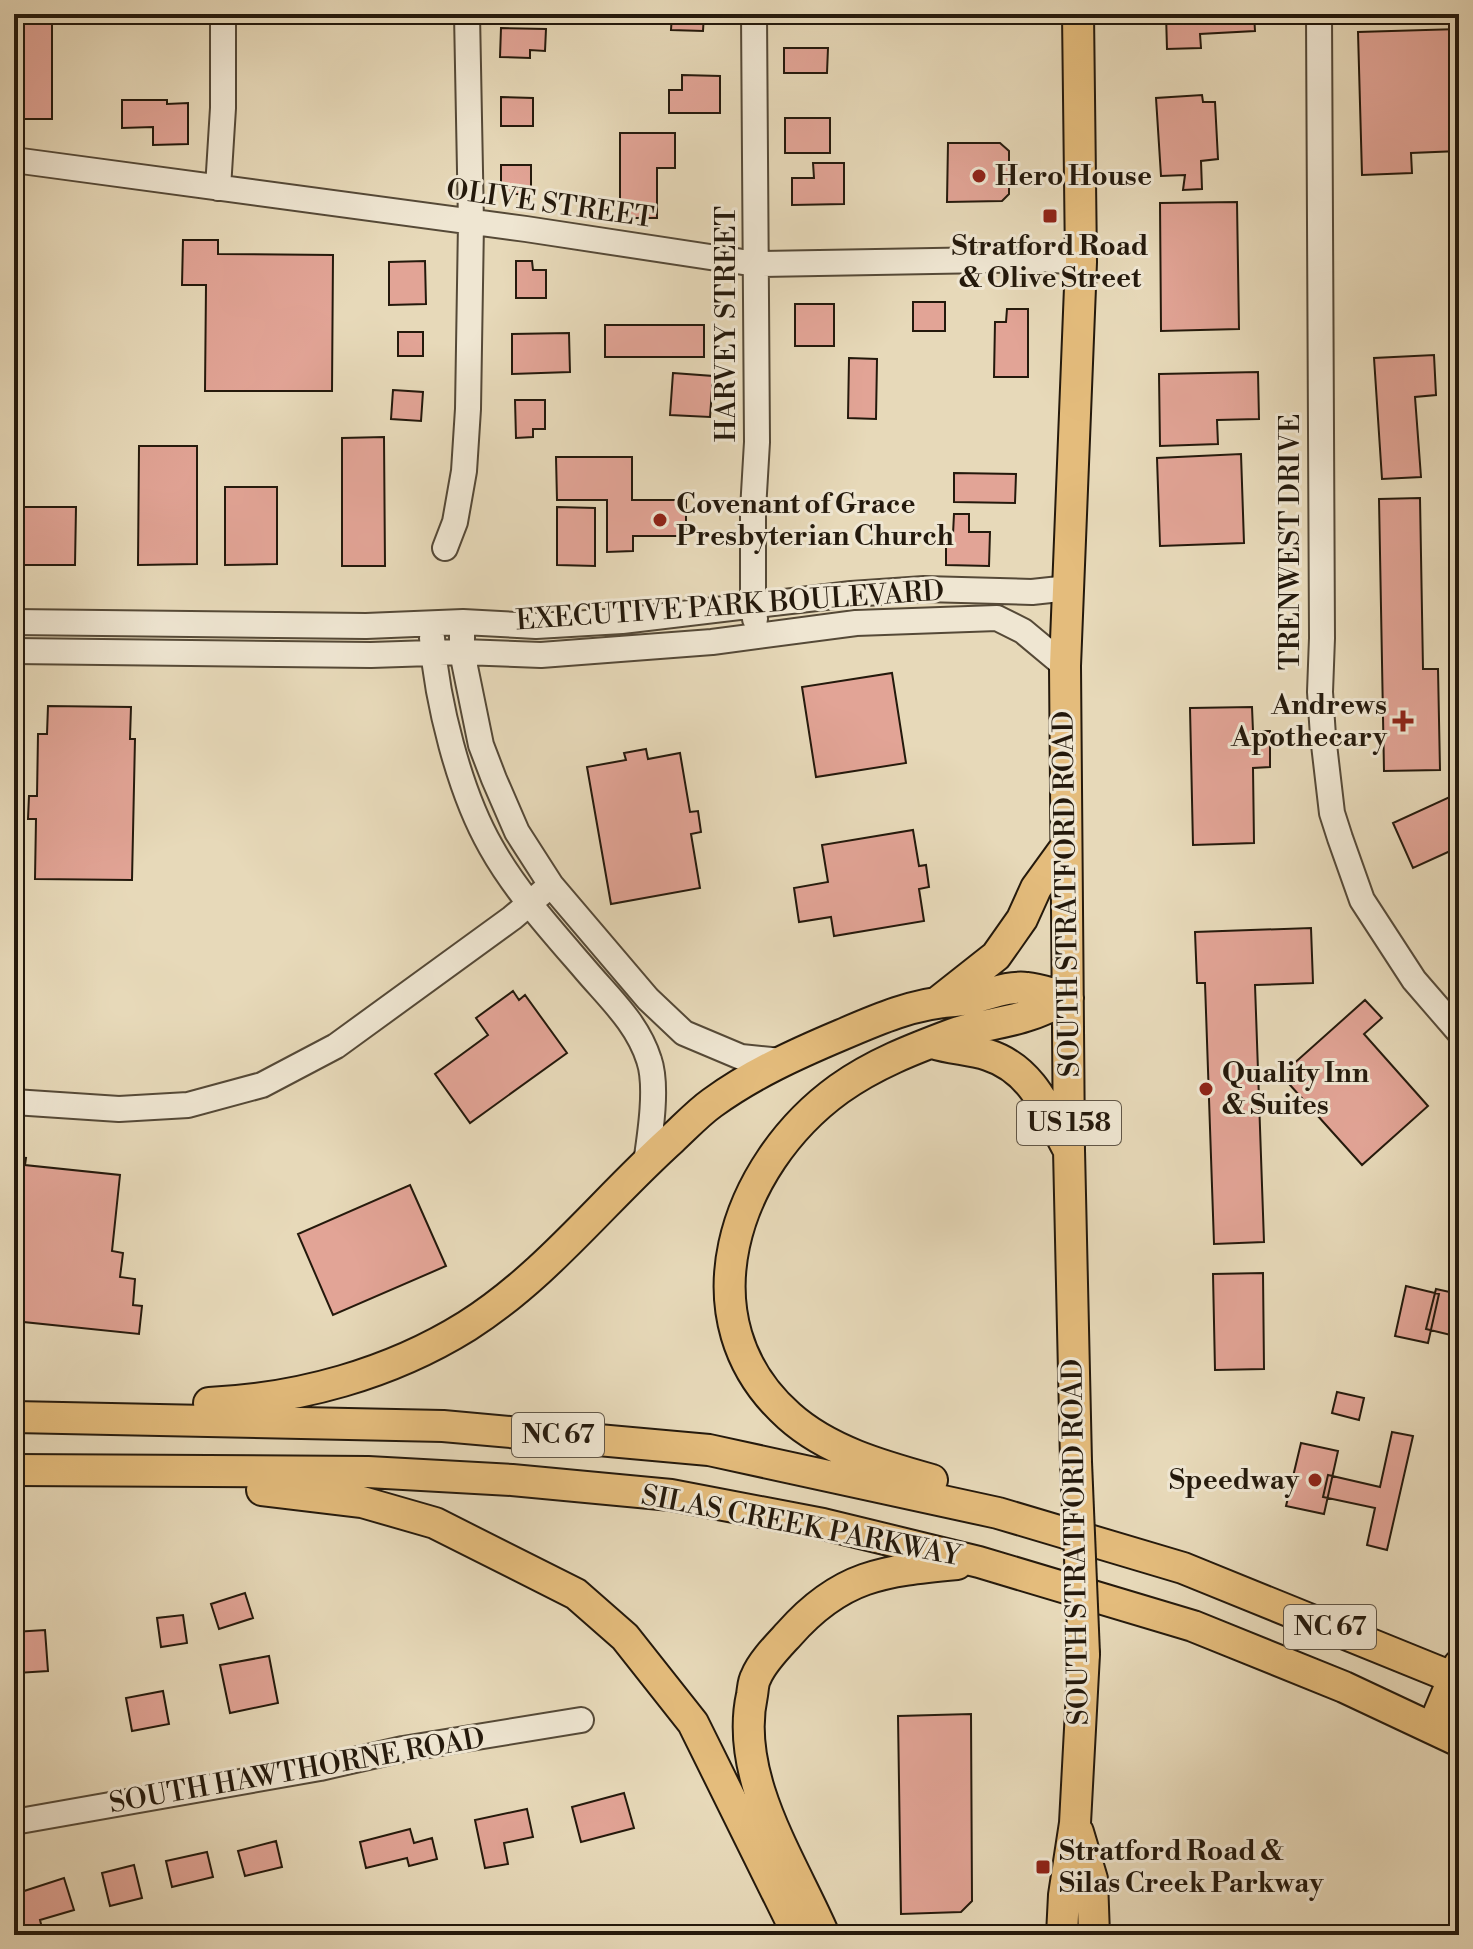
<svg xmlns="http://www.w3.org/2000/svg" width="1473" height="1949" font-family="'Libre Bodoni',serif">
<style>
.building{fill:#e2a496;stroke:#24190c;stroke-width:2}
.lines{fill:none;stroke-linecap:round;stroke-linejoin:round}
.minor-casing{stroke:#554937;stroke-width:28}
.major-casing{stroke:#24190c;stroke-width:34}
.minor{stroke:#efe6d2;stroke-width:24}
.major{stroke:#e4bc7c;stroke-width:30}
.major-bridge-casing{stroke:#24190c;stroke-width:34;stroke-linecap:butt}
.major-bridge{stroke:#e4bc7c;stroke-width:30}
.poi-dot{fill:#8f2418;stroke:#efe6d2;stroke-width:3}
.labels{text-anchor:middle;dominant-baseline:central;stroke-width:6;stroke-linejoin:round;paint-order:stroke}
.shield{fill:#efe6d2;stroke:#615647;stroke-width:2}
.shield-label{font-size:26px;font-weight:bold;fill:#24190c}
.poi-label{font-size:28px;font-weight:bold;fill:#24190c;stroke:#efe6d2;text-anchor:start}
.street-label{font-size:28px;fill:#24190c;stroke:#efe6d2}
</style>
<rect width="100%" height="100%" fill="#e7d9b9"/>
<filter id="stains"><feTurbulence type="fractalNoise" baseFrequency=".0025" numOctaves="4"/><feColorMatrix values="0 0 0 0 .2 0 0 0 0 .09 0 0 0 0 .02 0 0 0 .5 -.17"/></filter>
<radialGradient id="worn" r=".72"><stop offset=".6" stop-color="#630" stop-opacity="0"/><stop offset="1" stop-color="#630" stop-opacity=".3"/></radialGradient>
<!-- building -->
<path class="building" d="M14 14H52V119H23V36H14Z
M89 14H127V17L89 18Z
M672 14H704L703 31 671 30Z
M1166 14H1254L1255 31 1200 34 1201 48 1167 49Z
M501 28 546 29 545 51 530 50V58L500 57Z
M1459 29V151L1411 153 1412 173 1362 175 1358 32Z
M784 48H828L827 73H784Z
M682 75 720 76V113H669V90H682Z
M1202 95 1203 102H1215L1218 159 1201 161 1202 189 1183 190 1185 175 1161 176 1156 98Z
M501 97 533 98V126H501Z
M122 100H167V104L188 103V144L153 145V127L122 128Z
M785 118H830V153H785Z
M620 133H675V168H657V218H620Z
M948 143H1000L1009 151V194L1002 201 947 202Z
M813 163H844V204L792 205V178H814Z
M501 165H531V194H501Z
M1237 202 1239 329 1161 331 1160 203Z
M183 240H218V254L333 255 332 391H205L206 285H182Z
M425 261 426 304 389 305V262Z
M516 261H532L533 270H546V298H516Z
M913 302H945V331H913Z
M795 304H834V346H795Z
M1007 309H1028V377H994L995 322H1006Z
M605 325H704V357H605Z
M398 332H423V356H398Z
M569 333 570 372 512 374V334Z
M1434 355 1436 395 1415 397 1421 477 1382 479 1374 358Z
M849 358 877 359 876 419 848 418Z
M1258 372 1259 419 1217 420 1218 444 1160 446 1159 374Z
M673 373 713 376 710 417 670 415Z
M393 390 423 392 421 421 391 419Z
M515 400H545V429H533V437L516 438Z
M384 437 385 566H342V438Z
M139 446H197V564L138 565Z
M1241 454 1244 543 1160 546 1157 458Z
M556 457H632V500H686V536H633V551L607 552V500H557Z
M954 473 1016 474 1015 503 954 502Z
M225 487H277V564L225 565Z
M1420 498 1423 669H1438L1440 770 1384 771 1379 499Z
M19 507H76L75 565H19Z
M557 507 595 508V566L557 565Z
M954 514H969V532H990L989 566 946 565V534H953Z
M892 673 906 763 816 777 802 687Z
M48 706 131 707 130 739H135L132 880 35 879 36 819H28L29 796H37L38 734H47Z
M1252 707 1253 731H1270V767L1253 768 1254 843 1193 845 1190 708Z
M646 749 648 759 680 753 690 812 698 811 701 832 691 834 700 888 611 904 587 767 626 760 624 753Z
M1454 795 1459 806V847L1413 868 1393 823Z
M913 830 919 866 926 865 929 887 919 889 924 921 834 936 831 917 799 922 794 888 828 882 822 845Z
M1311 928 1313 983 1255 985 1264 1242 1214 1244 1205 983H1197L1195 932Z
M513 991 519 1000 525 995 567 1053 470 1123 435 1074 488 1035 476 1018Z
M1365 1000 1382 1018 1364 1034 1428 1106 1362 1165 1281 1075Z
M14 1157 26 1158 25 1165 120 1175 112 1251 123 1253 120 1277 135 1279 133 1305 142 1306 139 1334 14 1321Z
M410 1185 446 1266 333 1315 298 1234Z
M1263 1273 1264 1369 1215 1370 1213 1274Z
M1406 1286 1439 1294 1428 1343 1395 1336Z
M1436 1289 1459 1294V1337L1426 1329Z
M1337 1392 1364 1398 1359 1420 1332 1413Z
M1392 1432 1413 1436 1387 1550 1367 1545 1375 1508 1323 1497 1328 1475 1380 1487Z
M1301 1443 1338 1451 1324 1514 1286 1506Z
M245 1593 253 1618 219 1629 211 1604Z
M183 1615 187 1643 161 1647 157 1618Z
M45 1630 48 1671 17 1673 14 1632Z
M269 1656 278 1703 230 1713 220 1665Z
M163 1691 169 1724 132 1731 126 1698Z
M971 1714 972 1901 961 1912 901 1914 898 1716Z
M624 1793 634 1828 581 1842 572 1807Z
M527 1809 533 1837 504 1843 508 1864 485 1868 475 1820Z
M410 1829 414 1843 432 1838 437 1859 409 1866 407 1858 366 1868 360 1842Z
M276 1841 282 1867 245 1876 238 1851Z
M207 1852 213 1877 172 1887 166 1861Z
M134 1865 142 1898 110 1906 102 1873Z
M64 1878 74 1910 40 1920 42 1928 26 1932 15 1894Z"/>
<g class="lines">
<!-- minor casing -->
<g class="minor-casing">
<path id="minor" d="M754 14 757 442 753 510V605L755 619
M1319 14 1322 638 1320 692 1323 736 1332 813 1340 838 1362 900 1414 980 1459 1032
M14 160 526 229 756 264 1041 259 1081 262
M218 188 223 108V14
M445 548 455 522 464 471 468 409 471 223 467 14
M14 622 366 626 463 622 536 626 622 621 851 594 924 589 1032 592 1069 588
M462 636V652L481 745 494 779 517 832 551 885 648 999 684 1033 741 1057 781 1061
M432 638C437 702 459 791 491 847 515 890 551 930 583 967 608 997 637 1022 649 1060 658 1086 650 1136 646 1163
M14 651 371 655 462 652 541 655 712 642 856 623 997 618 1023 631 1065 666
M14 1102 119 1109 188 1105 262 1085 336 1046 512 918 551 885
M14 1822 320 1768 403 1749 581 1720"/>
</g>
<!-- major casing -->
<g class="major-casing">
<path id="major" d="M939 1001 996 956 1022 919 1036 888 1065 848
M933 1043C951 1049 970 1049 988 1055 1032 1069 1047 1110 1067 1147
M209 1403C298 1399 390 1374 467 1326 546 1276 603 1201 672 1139 685 1127 698 1113 712 1103 752 1074 796 1054 841 1035 878 1019 915 1003 955 1001 978 1000 1004 985 1027 988 1040 989 1054 995 1068 998
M14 1417 443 1426 709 1450 998 1513 1183 1568 1459 1680
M1076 1462 1069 1150 1065 666 1081 262 1078 14
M14 1470 368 1472 512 1480 671 1495 823 1524 979 1562 1193 1626 1344 1687 1459 1741
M932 1480C882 1466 828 1451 789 1416 681 1320 734 1165 839 1089 874 1064 913 1049 953 1034 977 1025 1004 1024 1029 1015 1042 1011 1055 1004 1068 998
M262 1490 362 1502 435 1523 576 1594 625 1637 693 1723 798 1935
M1433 1727 1459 1665
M1078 1832 1092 1879 1094 1935
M824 1935C792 1861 734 1777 752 1695 753 1689 753 1682 756 1677 762 1662 778 1646 789 1634 841 1575 883 1571 957 1564
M1062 1935 1064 1895 1075 1823 1084 1654"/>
</g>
<!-- minor -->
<use href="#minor" class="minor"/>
<!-- major -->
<use href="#major" class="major"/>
<!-- major-bridge casing -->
<g class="major-bridge-casing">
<path id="major-bridge" d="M1076 1462 1084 1654"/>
</g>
<!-- major-bridge -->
<use href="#major-bridge" class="major-bridge"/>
</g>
<!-- markers -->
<g class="poi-dot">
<circle cx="979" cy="176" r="8"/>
<rect x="1042" y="208" width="16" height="16" rx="4"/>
<circle cx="660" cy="520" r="8"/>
<path d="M1399 709h8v8h8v8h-8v8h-8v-8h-8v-8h8z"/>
<circle cx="1206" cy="1089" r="8"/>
<circle cx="1315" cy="1480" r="8"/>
<rect x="1035" y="1859" width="16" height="16" rx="4"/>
</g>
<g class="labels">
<!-- shield labels -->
<g class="shield">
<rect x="1017" y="1101" width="104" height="44" rx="6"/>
<rect x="512" y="1413" width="92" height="44" rx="6"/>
<rect x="1284" y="1605" width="92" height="44" rx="6"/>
</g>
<g class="shield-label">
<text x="1069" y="1123">US 158</text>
<text x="558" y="1435">NC 67</text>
<text x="1330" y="1627">NC 67</text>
</g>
<!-- poi labels -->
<g class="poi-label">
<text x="995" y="176">Hero House</text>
<text x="1050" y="246" text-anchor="middle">Stratford Road<tspan x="1050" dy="32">&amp; Olive Street</tspan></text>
<text x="676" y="504">Covenant of Grace<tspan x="676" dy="32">Presbyterian Church</tspan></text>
<text x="1387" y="705" text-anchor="end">Andrews<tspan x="1387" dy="32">Apothecary</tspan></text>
<text x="1222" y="1073">Quality Inn<tspan x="1222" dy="32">&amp; Suites</tspan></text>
<text x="1299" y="1480" text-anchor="end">Speedway</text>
<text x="1059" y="1851">Stratford Road &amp;<tspan x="1059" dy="32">Silas Creek Parkway</tspan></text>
</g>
<!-- street labels -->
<g class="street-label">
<text transform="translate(550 204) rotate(8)">OLIVE STREET</text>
<text transform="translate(726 324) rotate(-90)">HARVEY STREET</text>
<text transform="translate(1290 542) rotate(-90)">TRENWEST DRIVE</text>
<text transform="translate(730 606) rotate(-4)">EXECUTIVE PARK BOULEVARD</text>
<text transform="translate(1067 894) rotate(-91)">SOUTH STRATFORD ROAD</text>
<text transform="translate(801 1526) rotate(11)">SILAS CREEK PARKWAY</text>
<text transform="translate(1076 1542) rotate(-91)">SOUTH STRATFORD ROAD</text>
<text transform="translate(297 1771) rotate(-10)">SOUTH HAWTHORNE ROAD</text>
</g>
</g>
<!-- margin -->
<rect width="1473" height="1949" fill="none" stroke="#e7d9b9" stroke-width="48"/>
<rect x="16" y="16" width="1441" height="1917" fill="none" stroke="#24190c" stroke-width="4"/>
<rect x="24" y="24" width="1425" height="1901" fill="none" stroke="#24190c" stroke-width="2"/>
<rect width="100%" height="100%" filter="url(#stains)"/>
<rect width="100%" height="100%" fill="url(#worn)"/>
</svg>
